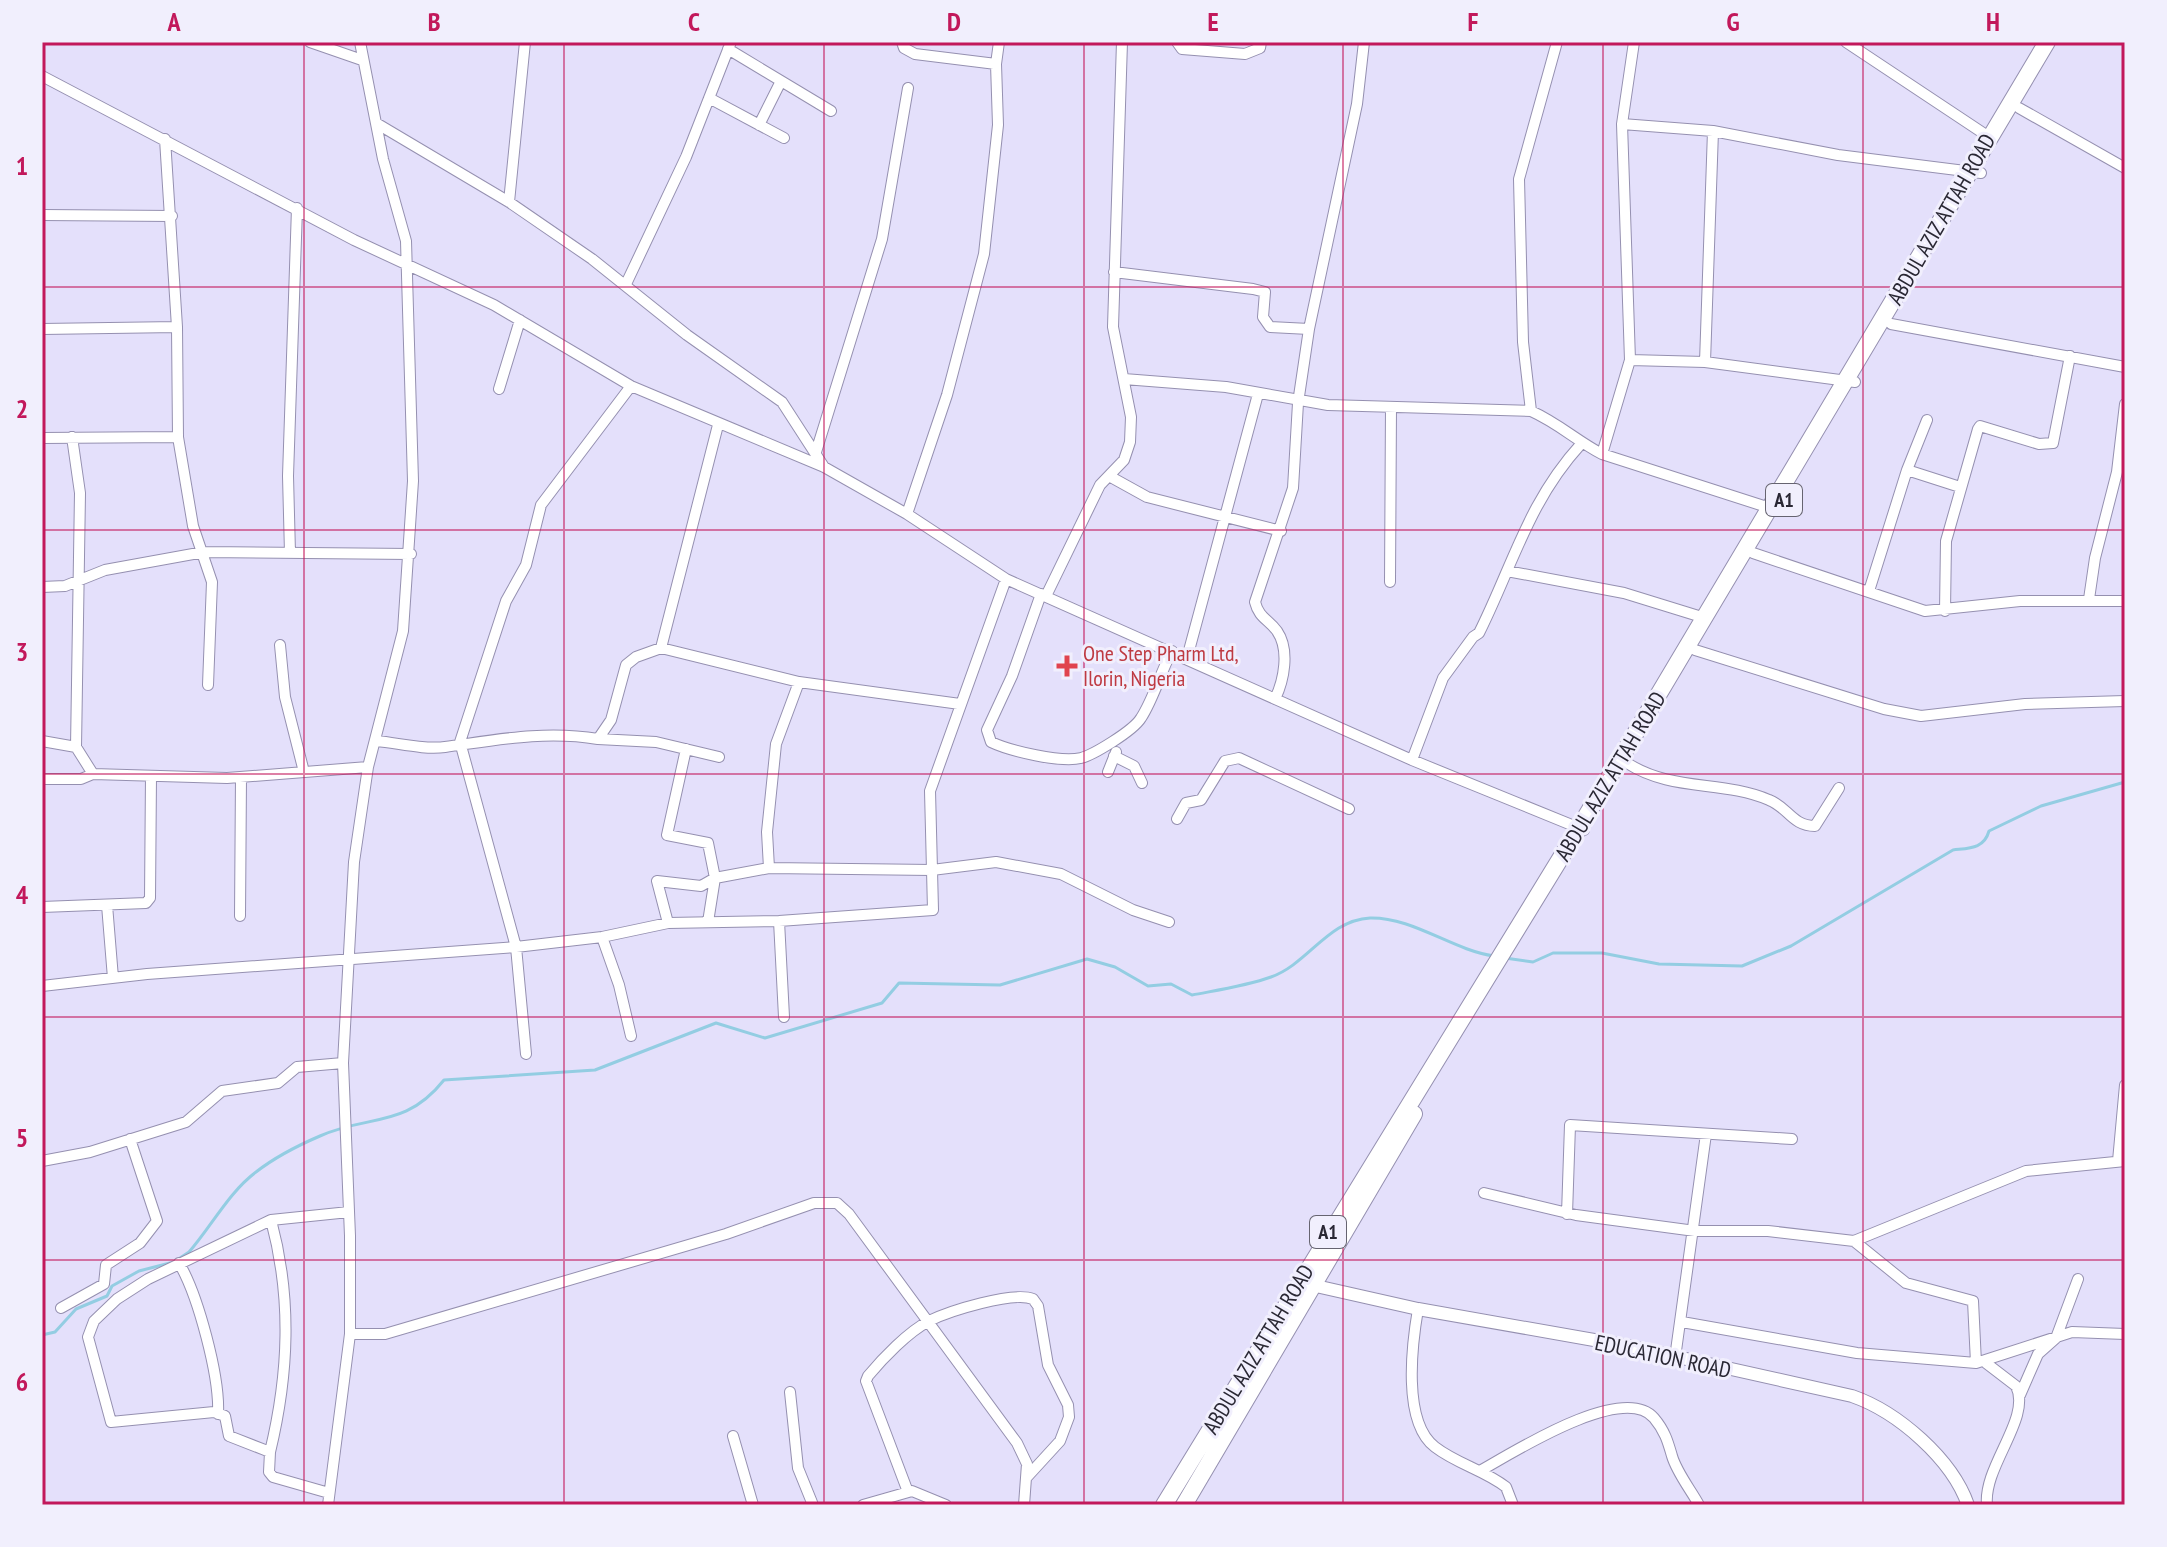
<svg xmlns="http://www.w3.org/2000/svg" width="2167" height="1547" font-family="'PT Sans Narrow',sans-serif">
<style>
.lines{fill:none;stroke-linecap:round;stroke-linejoin:round}
.stream{stroke:#93cde2;stroke-width:3}
.minor-casing{stroke:#9590b0;stroke-width:12}
.tertiary-casing{stroke:#9590b0;stroke-width:14}
.trunk-casing{stroke:#9590b0;stroke-width:18}
.minor{stroke:#fff;stroke-width:10}
.tertiary{stroke:#fff;stroke-width:12}
.trunk{stroke:#fff;stroke-width:16}
.grid{fill:none;stroke:#c2185b;stroke-width:2;stroke-opacity:0.55}
.health-dot{fill:#e0444e;stroke:#f1effd;stroke-width:3}
.labels{text-anchor:middle;dominant-baseline:central;stroke-width:6;stroke-linejoin:round;paint-order:stroke}
.shield{fill:#f1effd;stroke:#666470;stroke-width:2}
.shield-label{font-size:20px;font-weight:bold;fill:#2a2834}
.street-label{font-size:22px;fill:#2a2834;stroke:#f1effd}
.health-label{font-size:22px;fill:#be3a42;stroke:#f1effd;text-anchor:start}
.neatline{fill:none;stroke:#c2185b;stroke-width:3}
.grid-label{font-size:26px;text-anchor:middle;font-weight:bold;fill:#c2185b}
</style>
<rect width="100%" height="100%" fill="#e4e0fb"/>
<g class="lines">
<!-- stream -->
<path class="stream" d="M1505 958 1533 962 1553 953H1602L1659 964 1742 966 1791 946 1953 850C1969 848 1984 849 1989 831L2041 806 2125 782
M177 1260 189 1252C211 1227 229 1192 256 1172 274 1158 299 1145 320 1136 369 1114 405 1129 444 1080L595 1070 716 1023 765 1038 882 1003 899 983 1000 985 1087 959 1115 967 1148 986 1171 984 1192 995C1218 990 1246 986 1271 977 1308 964 1328 920 1370 918 1413 917 1452 950 1494 956
M42 1335 55 1332 76 1309 107 1296 112 1286 139 1271 170 1263"/>
<!-- minor casing -->
<g class="minor-casing">
<path id="minor" d="M310 42 362 60
M902 42 904 48 915 54 996 64
M1177 42 1182 49 1245 54 1260 48 1261 42
M1846 42 1989 137
M728 49 831 111
M42 76 354 240 494 305 631 386 824 467 907 514 1006 579 1412 760 1584 830
M709 98 784 138
M2019 108 2125 168
M376 123 509 202 592 259 687 335 782 402 824 467
M1622 124 1713 131 1838 155 1981 173
M759 125 781 81
M165 139 177 327 178 437 193 526 212 582 208 685
M509 202 525 42
M42 215 172 216
M1114 272 1253 289 1265 292 1263 317 1270 327 1309 329
M626 284 686 157 731 42
M1891 324 2125 367
M42 329 177 327
M1630 360 1705 362 1855 382
M1705 362 1713 131
M1124 379 1226 387 1328 405 1531 411C1558 423 1577 441 1602 454L1770 508
M499 389 520 320
M1531 411 1523 342 1519 179 1557 42
M72 437 80 493 76 747 93 774 227 778 368 767
M42 438 178 437
M816 452 882 239 908 88
M1602 454 1630 360 1622 124 1634 42
M1907 470 1960 487
M1109 476 1147 497 1281 531
M907 514 947 395 984 254 998 125 996 64 999 42
M290 553 288 476 297 208
M1753 553 1925 611 2020 601H2125
M1507 571 1624 593 1705 618
M1390 582 1391 407
M42 587 65 586 105 570 204 552 411 554
M1869 591 1907 470 1927 420
M1041 594 1012 676 987 730 991 742C1010 751 1061 763 1081 758 1093 755 1133 731 1141 718 1154 698 1160 673 1172 651
M1046 596 1100 485 1124 460 1130 442 1131 417 1113 327 1122 42
M2089 599 2095 558 2117 472 2125 404
M1945 611 1946 541 1978 429 1980 426 2039 444 2053 443 2070 356
M280 645 285 697 304 772
M661 648 718 425
M1695 650 1884 709 1921 716 2025 704 2125 701
M1187 658 1258 394
M1275 699C1284 680 1290 650 1277 631 1268 619 1259 618 1255 602L1293 488 1298 403 1309 329 1357 104 1364 42
M598 739 656 742 719 757
M42 741 76 747
M377 741C398 743 424 750 445 747 496 740 545 730 598 739L611 720 626 665 636 657 661 648 799 682 960 704
M686 749 667 835 708 843 715 878 708 922
M1114 756 1134 766 1142 783
M1412 760 1443 678 1473 637 1479 633C1513 565 1528 502 1581 444
M1627 763C1672 792 1722 780 1769 800 1788 807 1792 826 1815 826L1839 788
M1108 772 1116 752
M42 779H81L93 774
M1177 819 1186 803 1201 800 1225 761 1239 758 1349 809
M769 868 767 832 776 744 799 682
M107 905 113 978
M42 907 146 903 150 898 151 776
M240 916 241 777
M779 921 784 1017
M668 923 657 881 701 886 715 878 769 868 932 870 996 862 1061 874 1133 910 1169 922
M602 937 619 985 631 1036
M42 986 147 974 516 947 602 937 668 923 779 921 933 910 930 791 1006 579
M526 1054 516 947 460 742 506 601 526 565 541 505 631 386
M42 1161 90 1152 186 1122 222 1091 278 1083 297 1067 343 1063
M2118 1161 2125 1085
M1484 1193 1576 1215 1695 1231H1768L1854 1241 2026 1171 2125 1161
M1567 1214 1570 1125 1792 1139
M1854 1241 1906 1283 1973 1301 1976 1363
M179 1263C198 1295 220 1377 218 1414
M61 1308 104 1284 106 1265 140 1243 157 1221 130 1139
M1418 1309C1412 1344 1402 1422 1435 1447 1457 1464 1484 1470 1506 1487L1513 1505
M1682 1322 1857 1353 1976 1363 2072 1332 2125 1334
M350 1334H385L726 1234 814 1203H837L849 1214 1017 1443 1027 1464 1024 1505
M1675 1358 1706 1134
M1986 1363 2016 1386C2032 1418 1983 1466 1987 1505
M790 1392 798 1468 813 1505
M2020 1395 2038 1354 2056 1338 2078 1279
M733 1436 753 1505
M270 1452C289 1373 292 1298 271 1220
M1480 1471C1512 1453 1623 1382 1654 1418 1665 1431 1668 1442 1672 1456 1677 1473 1691 1490 1699 1505
M908 1492 866 1381 868 1376C883 1358 908 1332 929 1321 949 1311 1013 1291 1033 1299L1038 1306 1048 1365 1068 1405 1069 1417 1060 1441 1027 1477
M329 1493 273 1477 269 1472 270 1452 229 1436 225 1416 214 1412 111 1422 88 1337 94 1321 117 1299 148 1279 271 1220 349 1212
M328 1505 350 1334V1236L343 1063 354 862 368 767 403 631 413 481 406 241 383 159 360 42
M863 1505 912 1491 946 1505"/>
</g>
<!-- tertiary casing -->
<g class="tertiary-casing">
<path id="tertiary" d="M1307 1284 1418 1309 1628 1346 1852 1396C1898 1412 1952 1459 1968 1505"/>
</g>
<!-- trunk casing -->
<g class="trunk-casing">
<path id="trunk" d="M1164 1505 1579 828 2047 42
M1184 1505 1414 1114"/>
</g>
<!-- minor -->
<use href="#minor" class="minor"/>
<!-- tertiary -->
<use href="#tertiary" class="tertiary"/>
<!-- trunk -->
<use href="#trunk" class="trunk"/>
</g>
<!-- grid -->
<path class="grid" d="M304 42V1505M564 42V1505M824 42V1505M1084 42V1505M1343 42V1505M1603 42V1505M1863 42V1505M42 287H2125M42 530H2125M42 774H2125M42 1017H2125M42 1260H2125"/>
<!-- markers -->
<path class="health-dot" d="M1063 654h8v8h8v8h-8v8h-8v-8h-8v-8h8z"/>
<g class="labels">
<!-- shield labels -->
<g class="shield">
<rect x="1766" y="484" width="36" height="32" rx="6"/>
<rect x="1310" y="1216" width="36" height="32" rx="6"/>
</g>
<g class="shield-label">
<text x="1784" y="500">A1</text>
<text x="1328" y="1232">A1</text>
</g>
<!-- street labels -->
<g class="street-label">
<text transform="translate(1941 219) rotate(-60)">ABDUL AZIZ ATTAH ROAD</text>
<text transform="translate(1610 776) rotate(-59)">ABDUL AZIZ ATTAH ROAD</text>
<text transform="translate(1258 1349) rotate(-59)">ABDUL AZIZ ATTAH ROAD</text>
<text transform="translate(1663 1356) rotate(12)">EDUCATION ROAD</text>
</g>
<!-- health labels -->
<g class="health-label">
<text x="1083" y="653">One Step Pharm Ltd,<tspan x="1083" dy="25">Ilorin, Nigeria</tspan></text>
</g>
</g>
<!-- border -->
<rect width="2167" height="1547" fill="none" stroke="#f1effd" stroke-width="88"/>
<rect x="44" y="44" width="2079" height="1459" class="neatline"/>
<g class="grid-label">
<text x="174" y="31">A</text>
<text x="434" y="31">B</text>
<text x="694" y="31">C</text>
<text x="954" y="31">D</text>
<text x="1213" y="31">E</text>
<text x="1473" y="31">F</text>
<text x="1733" y="31">G</text>
<text x="1993" y="31">H</text>
<text x="22" y="175">1</text>
<text x="22" y="418">2</text>
<text x="22" y="661">3</text>
<text x="22" y="904">4</text>
<text x="22" y="1147">5</text>
<text x="22" y="1391">6</text>
</g>
</svg>
